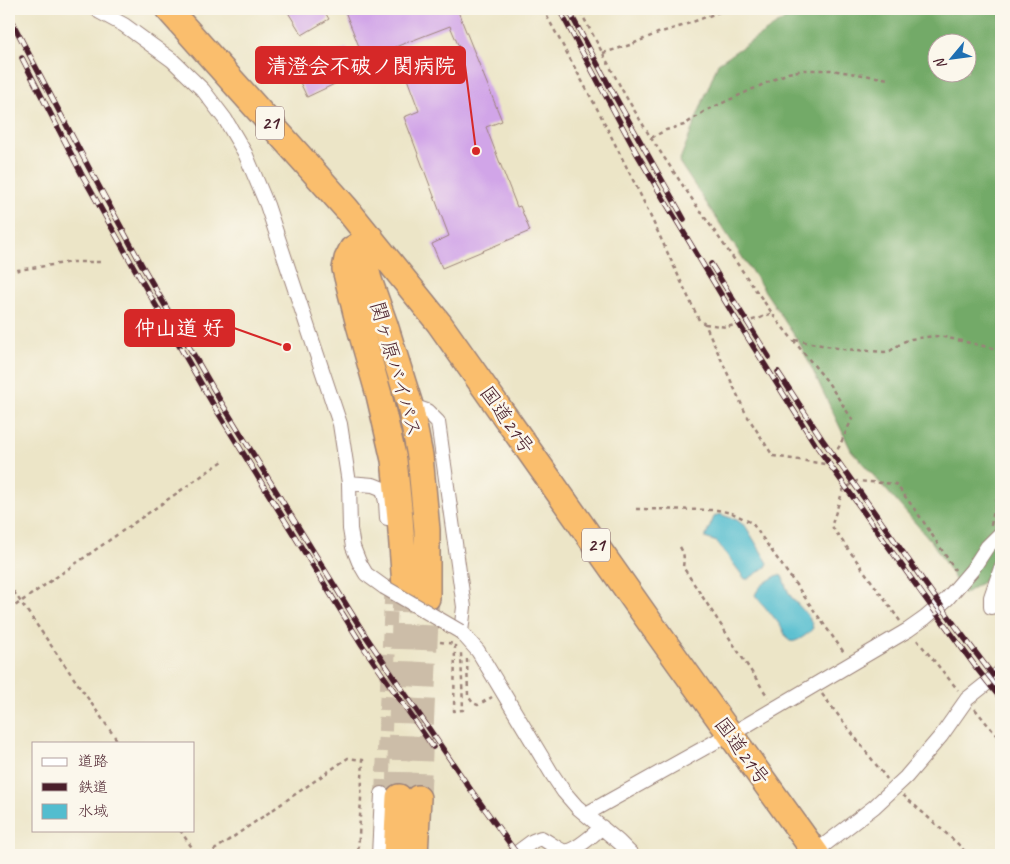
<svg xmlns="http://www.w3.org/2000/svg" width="1010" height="864" font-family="Caveat,'Klee One',sans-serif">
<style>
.forest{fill:#73aa68;stroke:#5e644a;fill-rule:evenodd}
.water{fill:#53bdcf;stroke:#4e6e7d}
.building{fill:#d1a5e8}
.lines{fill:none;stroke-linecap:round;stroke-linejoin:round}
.street-tunnel{stroke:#ccbda8;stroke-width:14;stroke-dasharray:14 7;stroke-linecap:butt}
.highway-tunnel{stroke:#ccbda8;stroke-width:25;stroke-dasharray:25 12;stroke-linecap:butt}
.street-casing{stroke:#9b8279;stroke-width:16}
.highway-casing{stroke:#9b8279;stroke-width:28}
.path{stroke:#9b8279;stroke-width:2.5;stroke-dasharray:4 4;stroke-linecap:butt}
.street{stroke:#fff;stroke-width:14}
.highway{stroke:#fabe6d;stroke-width:25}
.rail-casing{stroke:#4a1f2b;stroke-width:5.5}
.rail{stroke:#fbf7ec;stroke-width:4;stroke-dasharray:11;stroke-linecap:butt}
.street-bridge-casing{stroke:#9b8279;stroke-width:16;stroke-linecap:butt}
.street-bridge{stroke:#fff;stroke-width:14}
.labels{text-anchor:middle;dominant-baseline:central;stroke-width:5;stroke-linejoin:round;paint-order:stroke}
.shield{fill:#fbf7ec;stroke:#7f6065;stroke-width:1}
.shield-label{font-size:19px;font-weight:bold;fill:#4a1f2b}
.street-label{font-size:20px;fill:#4a1f2b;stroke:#fbf7ec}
.leader{fill:none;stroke:#d62828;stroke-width:2}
.callout-dot{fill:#d62828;stroke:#fbf7ec;stroke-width:2}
.callout{fill:#d62828;stroke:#d62828;stroke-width:2}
.callout-label{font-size:21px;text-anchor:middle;font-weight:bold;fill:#fff}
</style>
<rect width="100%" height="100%" fill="#fbf7ec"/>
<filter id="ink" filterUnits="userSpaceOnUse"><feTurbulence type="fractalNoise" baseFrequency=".02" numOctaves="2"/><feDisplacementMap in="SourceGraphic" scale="10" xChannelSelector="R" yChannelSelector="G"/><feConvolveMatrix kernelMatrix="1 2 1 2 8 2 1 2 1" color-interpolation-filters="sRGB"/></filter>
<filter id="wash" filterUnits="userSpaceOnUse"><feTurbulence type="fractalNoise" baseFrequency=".0096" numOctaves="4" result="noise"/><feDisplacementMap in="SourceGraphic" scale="20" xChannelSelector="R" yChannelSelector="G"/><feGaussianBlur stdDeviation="1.12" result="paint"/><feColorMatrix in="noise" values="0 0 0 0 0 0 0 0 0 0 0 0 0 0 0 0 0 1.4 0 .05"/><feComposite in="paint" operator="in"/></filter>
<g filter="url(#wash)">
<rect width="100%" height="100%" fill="#ece5c7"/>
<!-- forest -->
<path class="forest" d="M800 9H1001V570L964 594 932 542 851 450 800 344 679 162 718 63ZM938 42H968V72H938Z"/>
<!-- water -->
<path class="water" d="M719 514 737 520 746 527 768 563 766 567 748 579H745L717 542 705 538 714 517Z
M778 575 782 576C785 583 787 591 792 598 800 608 811 615 813 628 810 633 795 644 790 641 786 639 785 634 783 630 776 618 764 607 755 595 759 585 769 580 778 575Z"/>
<g id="blocks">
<!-- building -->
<path class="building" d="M286 9H323L329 19 302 35Z
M344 9H457L502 121 486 127 517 207 520 206 530 231 442 268 432 244 449 236 404 117 419 111 403 68 459 47 450 26 364 59Z
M346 48 360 72 307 97 295 72Z"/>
</g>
</g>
<g filter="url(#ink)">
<use href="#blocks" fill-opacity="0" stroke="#9b8279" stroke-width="1"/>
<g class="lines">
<!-- street-tunnel -->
<path class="street-tunnel" d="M382 794 392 580"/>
<!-- highway-tunnel -->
<path class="highway-tunnel" d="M399 797 405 586
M418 798 427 598"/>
<!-- street casing -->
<g class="street-casing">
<path id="street" d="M97 9 100 12 124 25 172 60 203 90 225 119 245 153 267 205 340 424 349 483 350 529 353 547 359 562 366 574 384 587
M410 405 427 411 438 422 464 607 461 632 478 651 552 774 564 792 577 807 619 842 632 855
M349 483 373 485 383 489 386 502 387 518
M991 607V597L1001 568
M586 814 722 738 730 735 908 630 925 618 947 599 972 570 987 547 1001 533
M379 855 382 794
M514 855 533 841 541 838C547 841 558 849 563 851 574 853 594 834 602 827
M811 855 874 807 906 777 941 736 967 699 1001 672"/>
</g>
<!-- highway casing -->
<g class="highway-casing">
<path id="highway" d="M168 9 346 208 439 323 654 628 817 855
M371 238 366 254V268L369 280 385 325 410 405 420 456 427 530V598
M371 238 352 249 347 259 345 269 358 321 379 395 394 460 400 518 405 586
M396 855 399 797
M415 855 418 798"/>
</g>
<!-- path -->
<path class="path" d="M543 9 601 116 641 196 699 320 705 324 746 414 773 456 825 464 839 447 852 419 827 381 779 323 696 205 651 138 625 95 579 9
M603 53 630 45 658 33 682 26 727 9
M651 138 666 130 684 125 705 111 788 73 804 70H831L889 79
M9 273 18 270 72 262H102
M705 324 727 327 760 318 772 313
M795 340 843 349 884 352 890 351 903 342 911 339 934 336 944 337 1001 350
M636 509 717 510 732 513 752 523 845 654
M991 525 996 501 1001 494
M680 547C685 555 684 559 683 567L768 697
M9 585 119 743
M9 610 223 461
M900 621 833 528 832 524 843 490 857 481 896 484 921 518 955 570
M917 640 958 690
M440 642 455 644 454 711 463 710 461 653H463
M467 659 468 696 473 703 478 705 492 697
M822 694 887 779
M975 709 1001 741
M903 795 958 844 968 855
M180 830 197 855
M207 855 348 758 363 760 358 855"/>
<!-- street -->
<use href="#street" class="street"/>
<!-- highway -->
<use href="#highway" class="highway"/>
<!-- rail casing -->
<g class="rail-casing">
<path id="rail" d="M559 9 636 152 663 198 734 316 815 444 923 595 978 670 1001 699
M568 9 612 91 684 219
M9 16 89 168 144 269 221 402 365 635 471 790 518 855
M22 58 81 173 136 271 214 406 362 645 433 747
M711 264 769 357
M778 372 822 439 957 628 1001 686"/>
</g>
<!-- rail -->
<use href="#rail" class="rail"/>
<!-- street-bridge casing -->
<g class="street-bridge-casing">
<path id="street-bridge" d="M384 587 461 632"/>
</g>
<!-- street-bridge -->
<use href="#street-bridge" class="street-bridge"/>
</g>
</g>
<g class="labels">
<!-- shield labels -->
<g class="shield">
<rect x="256" y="106.5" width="28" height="33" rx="4"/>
<rect x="582" y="528.5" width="28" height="33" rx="4"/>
</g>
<g class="shield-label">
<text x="270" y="123">21</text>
<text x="596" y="545">21</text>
</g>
<!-- street labels -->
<g class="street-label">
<text transform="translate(396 369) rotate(74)">関ヶ原バイパス</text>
<text transform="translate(507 420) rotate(55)">国道21号</text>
<text transform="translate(742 751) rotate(54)">国道21号</text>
</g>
</g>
<!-- callouts -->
<path class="leader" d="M476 151L465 65M287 347L234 328"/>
<g class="callout-dot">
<circle cx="476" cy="151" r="5"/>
<circle cx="287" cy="347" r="5"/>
</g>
<g class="callout">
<rect x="256" y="47" width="209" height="36" rx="5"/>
<rect x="125" y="310" width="109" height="36" rx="5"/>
</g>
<g class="callout-label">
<text x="361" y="73">清澄会不破ノ関病院</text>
<text x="179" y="335">仲山道 好</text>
</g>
<!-- margin -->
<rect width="1010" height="864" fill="none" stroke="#fbf7ec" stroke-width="30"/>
<!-- legend -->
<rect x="32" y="742" width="162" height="90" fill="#fbf7ec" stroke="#b4a19f"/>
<rect x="42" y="758" width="25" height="8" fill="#ffffff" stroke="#b4a19f"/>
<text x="78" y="766" font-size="15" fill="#4a1f2b">道路</text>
<rect x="42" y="783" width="25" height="8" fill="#4a1f2b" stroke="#b4a19f"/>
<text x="78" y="792" font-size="15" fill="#4a1f2b">鉄道</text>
<rect x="42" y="804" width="25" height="15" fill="#53bdcf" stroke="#b4a19f"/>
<text x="78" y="816" font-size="15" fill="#4a1f2b">水域</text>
<!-- north arrow -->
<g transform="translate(952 58) rotate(241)"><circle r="24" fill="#fbf7ec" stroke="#b4a19f"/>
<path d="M0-4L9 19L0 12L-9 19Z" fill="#1f6fb2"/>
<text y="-8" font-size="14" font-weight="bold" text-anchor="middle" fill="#4a1f2b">N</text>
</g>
</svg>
